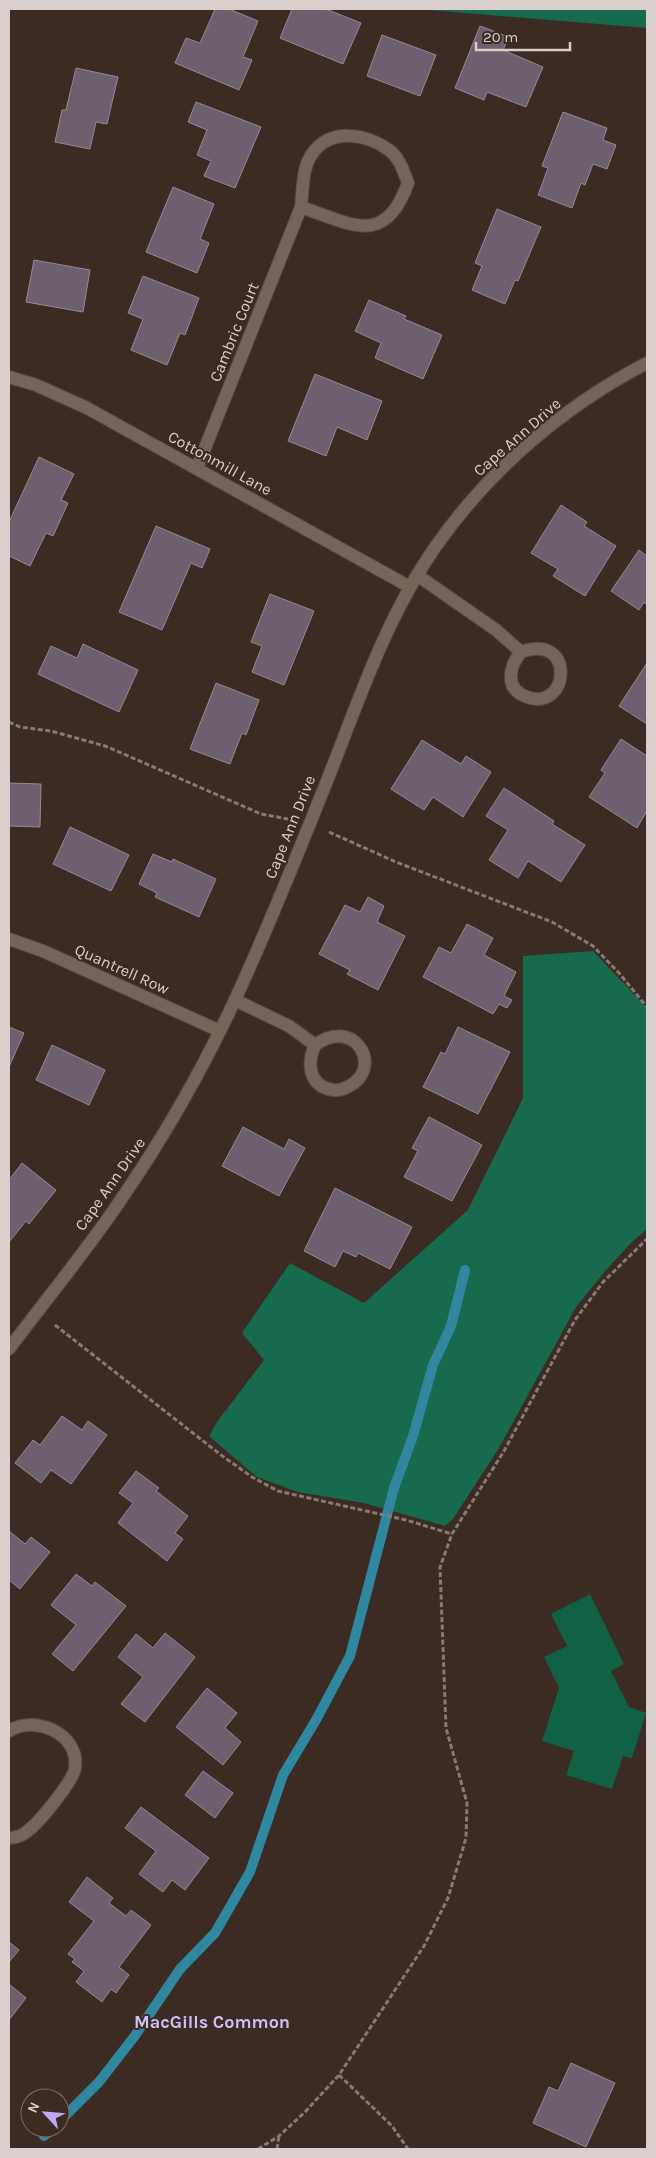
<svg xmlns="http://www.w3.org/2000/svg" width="656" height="2158" font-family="Karla,sans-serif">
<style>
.green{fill:#106146}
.forest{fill:#176a4d}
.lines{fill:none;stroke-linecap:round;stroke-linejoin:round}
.stream{stroke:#2f88a0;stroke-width:10}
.building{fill:#6d5f6e;stroke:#978897}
.minor-casing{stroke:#564841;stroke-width:14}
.path{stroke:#877a73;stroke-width:3;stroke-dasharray:5 2.5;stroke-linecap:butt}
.minor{stroke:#76635a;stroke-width:12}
.labels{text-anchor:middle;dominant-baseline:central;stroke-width:4;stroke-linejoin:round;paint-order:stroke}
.street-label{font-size:16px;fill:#dacfca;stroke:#3b2b23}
.neighbourhood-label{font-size:18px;font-weight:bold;fill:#cfbef7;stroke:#3b2b23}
</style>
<rect width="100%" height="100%" fill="#3b2b23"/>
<!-- green -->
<path class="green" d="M590 1594 624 1664 611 1671 629 1707 646 1713 632 1758 623 1756 612 1789 566 1775 574 1751 542 1741 559 1688 544 1657 567 1646 551 1614Z"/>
<!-- forest -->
<path class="forest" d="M418 9H647V28Z
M593 951 647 1008V1229L631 1243 607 1269 576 1307 499 1448 453 1519 445 1526 364 1503 298 1492 257 1477 209 1436 217 1422 264 1360 242 1333 290 1263 364 1303 468 1210 523 1098V956Z"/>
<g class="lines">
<!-- stream -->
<path class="stream" d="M60 2121 99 2082 134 2037 180 1969 215 1933 250 1872 283 1775 316 1720 350 1656 394 1488 413 1436 433 1365 451 1326 465 1270
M44 2136 53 2128"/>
</g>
<!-- building -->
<path class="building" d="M215 9H229L258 21 243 57 252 60 239 90 175 63 186 38 200 43Z
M292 9H326L361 23 343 64 280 38Z
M480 26 509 37 503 50 543 67 526 107 487 92 484 100 455 88Z
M382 35 436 55 420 96 367 76Z
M76 68 118 77 107 124 96 122 90 149 55 142 62 110H66Z
M196 102 261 127 235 188 204 176 211 161 197 155 207 130 188 122Z
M563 112 607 128 603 140 616 145 607 169 593 164 585 185 581 183 572 208 538 195 548 168 542 166Z
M173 187 214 204 200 239 209 243 197 273 146 252Z
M497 209 541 227 518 281 515 280 505 304 472 290 482 266 475 263Z
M34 260 90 270 83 312 26 302Z
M143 276 199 298 185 335 180 333 167 365 131 350 143 319 128 313Z
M369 300 406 316 404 319 442 335 423 379 375 358 381 343 355 331Z
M315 374 382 401 367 440 337 427 326 456 288 441Z
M39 457 74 474 61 500 68 503 53 536 46 533 30 566 9 556V522Z
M561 505 587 522 584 526 616 546 585 596 553 576 558 569 531 553Z
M156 526 210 549 202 568 191 563 162 630 119 612Z
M639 550 647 556V605L644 602 639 610 611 591Z
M270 594 314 611 284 685 252 672 262 646 251 642Z
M83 644 138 670 119 712 38 674 51 646 77 658Z
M647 663V724L619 706Z
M216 683 259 700 246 735 242 733 230 764 190 749Z
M621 739 647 756V811L637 828 589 797 605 773 601 770Z
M422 740 461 764 466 756 491 772 463 817 433 797 424 810 391 789Z
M9 783 41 784 40 827 9 826Z
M504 788 554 821 552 824 585 845 561 882 528 861 518 878 489 860 508 830 486 816Z
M70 827 129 855 111 891 53 864Z
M153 854 172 862 173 859 216 879 199 917 155 897 157 893 139 884Z
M368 897 384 906 377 922 405 936 378 990 347 974 350 970 319 954 345 905 360 912Z
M467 924 493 938 484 955 516 972 504 996 512 1000 507 1008 499 1004 493 1014 423 977 439 947 451 953Z
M9 1027 24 1033 9 1067Z
M458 1027 510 1052 478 1114 423 1087 441 1052 445 1054Z
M52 1045 105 1070 89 1105 36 1080Z
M429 1117 482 1145 452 1201 404 1177 418 1151 412 1148Z
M243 1127 284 1149 289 1139 305 1148 279 1196 222 1166Z
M22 1163 56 1190 29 1224 26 1221 9 1242V1180Z
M335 1188 412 1227 390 1269 358 1253 356 1257 343 1251 335 1267 304 1251Z
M62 1416 82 1430 88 1421 107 1435 71 1484 51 1470 41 1483 15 1463 33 1440 40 1445Z
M136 1471 159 1488 156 1491 188 1516 175 1533 183 1539 167 1561 118 1523 133 1503 119 1493Z
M9 1531 25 1544 31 1537 50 1552 20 1589 9 1580Z
M76 1574 92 1586 95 1582 126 1606 73 1671 52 1654 76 1625 51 1605Z
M165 1633 195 1657 145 1722 121 1704 143 1677 118 1657 136 1634 153 1648Z
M207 1688 237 1713 225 1728 241 1742 223 1765 176 1727Z
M203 1771 233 1793 215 1818 185 1795Z
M141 1807 209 1858 185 1890 172 1880 163 1892 139 1874 156 1851 125 1828Z
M87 1877 113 1898 109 1903 126 1916 131 1910 151 1925 119 1967 129 1975 116 1993 111 1989 102 2002 76 1982 84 1971 72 1962 75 1959 68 1954 94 1921 69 1902Z
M9 1942 19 1950 9 1962Z
M9 1984 26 1998 9 2020Z
M571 2063 615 2083 586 2147 533 2123 549 2087 558 2091Z"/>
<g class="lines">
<!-- minor casing -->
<g class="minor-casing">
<path id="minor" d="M9 377 36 385 87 408 410 587
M197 468 301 207C303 191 302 167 312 154 330 128 365 133 389 150 399 157 404 172 408 183 385 248 351 224 301 207
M417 575 496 630 521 652C509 667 504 689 527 697 570 712 576 632 521 652
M9 939 43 951 220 1031
M235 1000 289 1026 315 1045C307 1063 308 1086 333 1090 341 1091 347 1088 354 1083 381 1063 353 1017 315 1045
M9 1349C47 1298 89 1248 124 1195 165 1135 203 1068 234 1002 271 922 304 839 336 758 364 685 391 610 436 546 490 469 564 406 647 363
M9 1731C34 1715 80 1733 75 1768 74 1780 40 1821 30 1829 24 1835 16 1838 9 1838"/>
</g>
<!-- path -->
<path class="path" d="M9 722 20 727 51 731 105 746 261 814 288 819
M329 832 396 862 552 922 593 946 619 973 647 1007
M55 1325 221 1455 252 1477 278 1491 406 1520 452 1534
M339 2075 392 2126 408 2149
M258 2149 279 2136 305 2112 339 2075 424 1946 448 1898 466 1838 467 1803 446 1728 440 1567 452 1534 504 1451 575 1320 603 1282 647 1239
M277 2149 279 2136"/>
<!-- minor -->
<use href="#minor" class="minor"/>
</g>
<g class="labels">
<!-- street labels -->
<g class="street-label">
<text transform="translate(234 332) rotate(-68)">Cambric Court</text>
<text transform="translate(517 437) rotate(-41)">Cape Ann Drive</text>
<text transform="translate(220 463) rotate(29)">Cottonmill Lane</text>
<text transform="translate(290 827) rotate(-68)">Cape Ann Drive</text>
<text transform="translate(122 969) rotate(24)">Quantrell Row</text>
<text transform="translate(110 1184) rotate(-55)">Cape Ann Drive</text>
</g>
<!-- neighbourhood labels -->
<g class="neighbourhood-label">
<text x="212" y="2022">MacGills Common</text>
</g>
</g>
<!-- border -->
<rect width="656" height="2158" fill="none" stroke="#dacfca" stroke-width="20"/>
<!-- north arrow -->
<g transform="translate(45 2113) rotate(296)"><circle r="24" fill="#3b2b23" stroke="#7b6d66"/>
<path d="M0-4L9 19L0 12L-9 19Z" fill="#c0a8f4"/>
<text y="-8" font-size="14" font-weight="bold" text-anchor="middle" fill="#dacfca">N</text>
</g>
<!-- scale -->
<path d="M476 42v8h94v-8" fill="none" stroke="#dacfca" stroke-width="2.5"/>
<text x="483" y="42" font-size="15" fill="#dacfca" stroke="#3b2b23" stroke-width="4" paint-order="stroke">20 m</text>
</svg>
